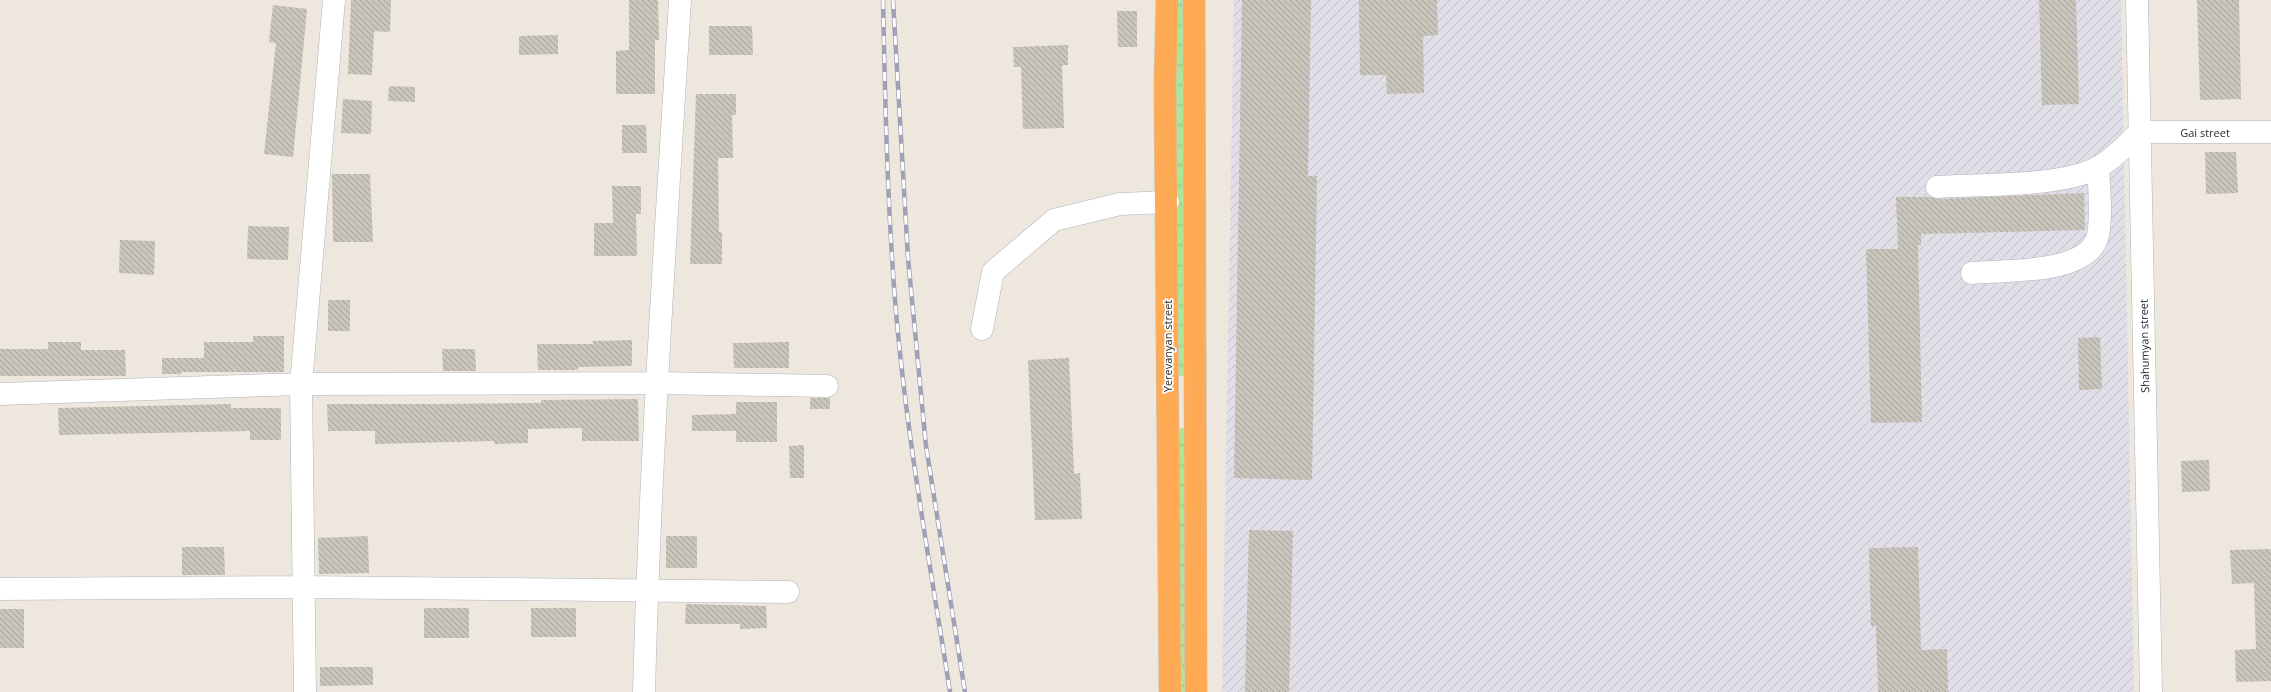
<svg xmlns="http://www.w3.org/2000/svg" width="2271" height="692" font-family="'Open Sans',sans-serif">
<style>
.industrial{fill:url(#industrial-furrows)}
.grass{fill:url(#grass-tufts)}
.building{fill:url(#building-back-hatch)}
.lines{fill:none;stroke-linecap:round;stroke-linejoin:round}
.minor-casing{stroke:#b1b2bf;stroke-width:23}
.highway-casing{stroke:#c8c8c8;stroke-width:23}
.minor{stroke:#fff;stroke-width:22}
.highway{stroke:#ffab56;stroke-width:22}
.rail-casing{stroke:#9fa1b6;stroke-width:4.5}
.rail{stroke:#fff;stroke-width:3;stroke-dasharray:9;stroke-linecap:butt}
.labels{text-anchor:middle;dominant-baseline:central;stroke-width:3.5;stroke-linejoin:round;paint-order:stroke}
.street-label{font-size:11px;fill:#2b2b2b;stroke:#fff}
</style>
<defs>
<pattern id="industrial-furrows" width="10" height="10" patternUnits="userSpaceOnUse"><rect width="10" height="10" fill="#e0dee6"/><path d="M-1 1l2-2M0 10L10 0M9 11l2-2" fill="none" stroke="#c0bfc5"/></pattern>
<pattern id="grass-tufts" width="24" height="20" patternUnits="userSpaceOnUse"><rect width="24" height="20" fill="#ade697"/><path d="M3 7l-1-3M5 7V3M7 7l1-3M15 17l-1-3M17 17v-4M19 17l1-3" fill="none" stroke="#95c582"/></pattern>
<pattern id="building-back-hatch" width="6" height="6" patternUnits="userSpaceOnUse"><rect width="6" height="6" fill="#c9c4bc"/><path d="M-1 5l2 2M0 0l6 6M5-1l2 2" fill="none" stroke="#a39f99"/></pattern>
</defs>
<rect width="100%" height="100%" fill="#eee7dd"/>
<!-- industrial -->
<path class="industrial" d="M1234 0H2121L2134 692H1222Z"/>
<!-- grass -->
<path class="grass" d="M1174 0H1185L1184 376H1175Z
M1186 428 1187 692H1177L1175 429Z"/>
<!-- building -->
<path class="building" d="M351 0H391L390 32 374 31 372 75 348 74Z
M629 0H658L659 40H655V94H616V51L629 50Z
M1242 0H1311L1308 176H1317L1312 480 1234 478Z
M1359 0H1437L1438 35 1423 36 1424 93 1387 94 1386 75H1360Z
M2039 0H2076L2079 104 2042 105Z
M2197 0H2239L2241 99 2200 100Z
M273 5 307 9 293 157 264 154 276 43 269 42Z
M1117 11H1137V47H1118Z
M709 26H752L753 55H709Z
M558 35V54L519 55V36Z
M1068 45V65H1062L1064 128 1023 129 1021 67H1014L1013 47Z
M389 86 415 87V102L388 101Z
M696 94H736V115H732L733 158H718L719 232H722V264H690Z
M343 99 372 101 371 134 341 133Z
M622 125H646L647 153H622Z
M2205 152H2236L2238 193 2206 194Z
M332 174H370L373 242H333Z
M612 186H641V214H636L637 256H594V223H613Z
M2084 193 2085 230 1921 234V245H1918L1922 422 1871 423 1866 249H1898L1896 197H1929L1938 199Z
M248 226 289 227 288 260 247 259Z
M120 240 155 241 154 275 119 273Z
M328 300H350V331H328Z
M253 336H284V372H181V374H162V358H204V342H253Z
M2100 337 2102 389 2079 390 2078 338Z
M632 340V366L578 367V370H538L537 344H593V341Z
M48 342H81V350H125L126 376H0V349H48Z
M789 342V368H734L733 343Z
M442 349H475L476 371H443Z
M1069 358 1074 474 1080 473 1082 519 1035 520 1028 360Z
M810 398H830V409H810Z
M638 399 639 441H582V428L528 429V443L494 444V441L375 444V431H328L327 404H438L541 403V400Z
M736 402H777V442H736V431H692V415L736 414Z
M231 404V408H281V440H250V431L59 435 58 408Z
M804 445V478H790L789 446Z
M2209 460 2210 491 2182 492 2181 461Z
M1249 530 1293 531 1289 692H1245Z
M368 536 369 573 319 574 318 538Z
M666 536H697V568H666Z
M182 547H224L225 575H182Z
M1918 547 1921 650 1947 649 1948 692H1878L1876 626H1871L1869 548Z
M2271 549V681L2236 682 2235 650 2256 649 2254 583 2232 584 2230 550Z
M686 604 766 606 767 628 740 629V624H685Z
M424 608H469V638H424Z
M531 608H576V637H531Z
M0 609H24V648H0Z
M320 667H373V685L320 686Z"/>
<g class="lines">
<!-- minor casing -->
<g class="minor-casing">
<path id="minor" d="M2137 0 2151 692
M1937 187C1981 184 2060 187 2097 168 2113 159 2127 145 2139 132H2271
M1972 273C2004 270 2090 275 2098 235 2102 215 2099 187 2098 167
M982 329 993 272 1054 220 1120 204 1168 202
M0 394 301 384 657 383 827 386
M0 589 303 587 788 592
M305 692 301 384 334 0
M644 692C650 461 666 231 680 0"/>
</g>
<!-- highway casing -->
<g class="highway-casing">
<path id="highway" d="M1167 0 1165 85 1170 692
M1194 0 1196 692"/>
</g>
<!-- minor -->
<use href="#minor" class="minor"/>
<!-- highway -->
<use href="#highway" class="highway"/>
<!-- rail casing -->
<g class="rail-casing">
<path id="rail" d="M883 0C885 96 887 191 894 287 904 423 929 557 950 692
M893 0 908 258 926 446 965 692"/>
</g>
<!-- rail -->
<use href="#rail" class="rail"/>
</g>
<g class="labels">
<!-- street labels -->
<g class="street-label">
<text x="2205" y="132">Gai street</text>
<text transform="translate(1167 346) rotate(-90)">Yerevanyan street</text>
<text transform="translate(2144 346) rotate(-91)">Shahumyan street</text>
</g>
</g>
</svg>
